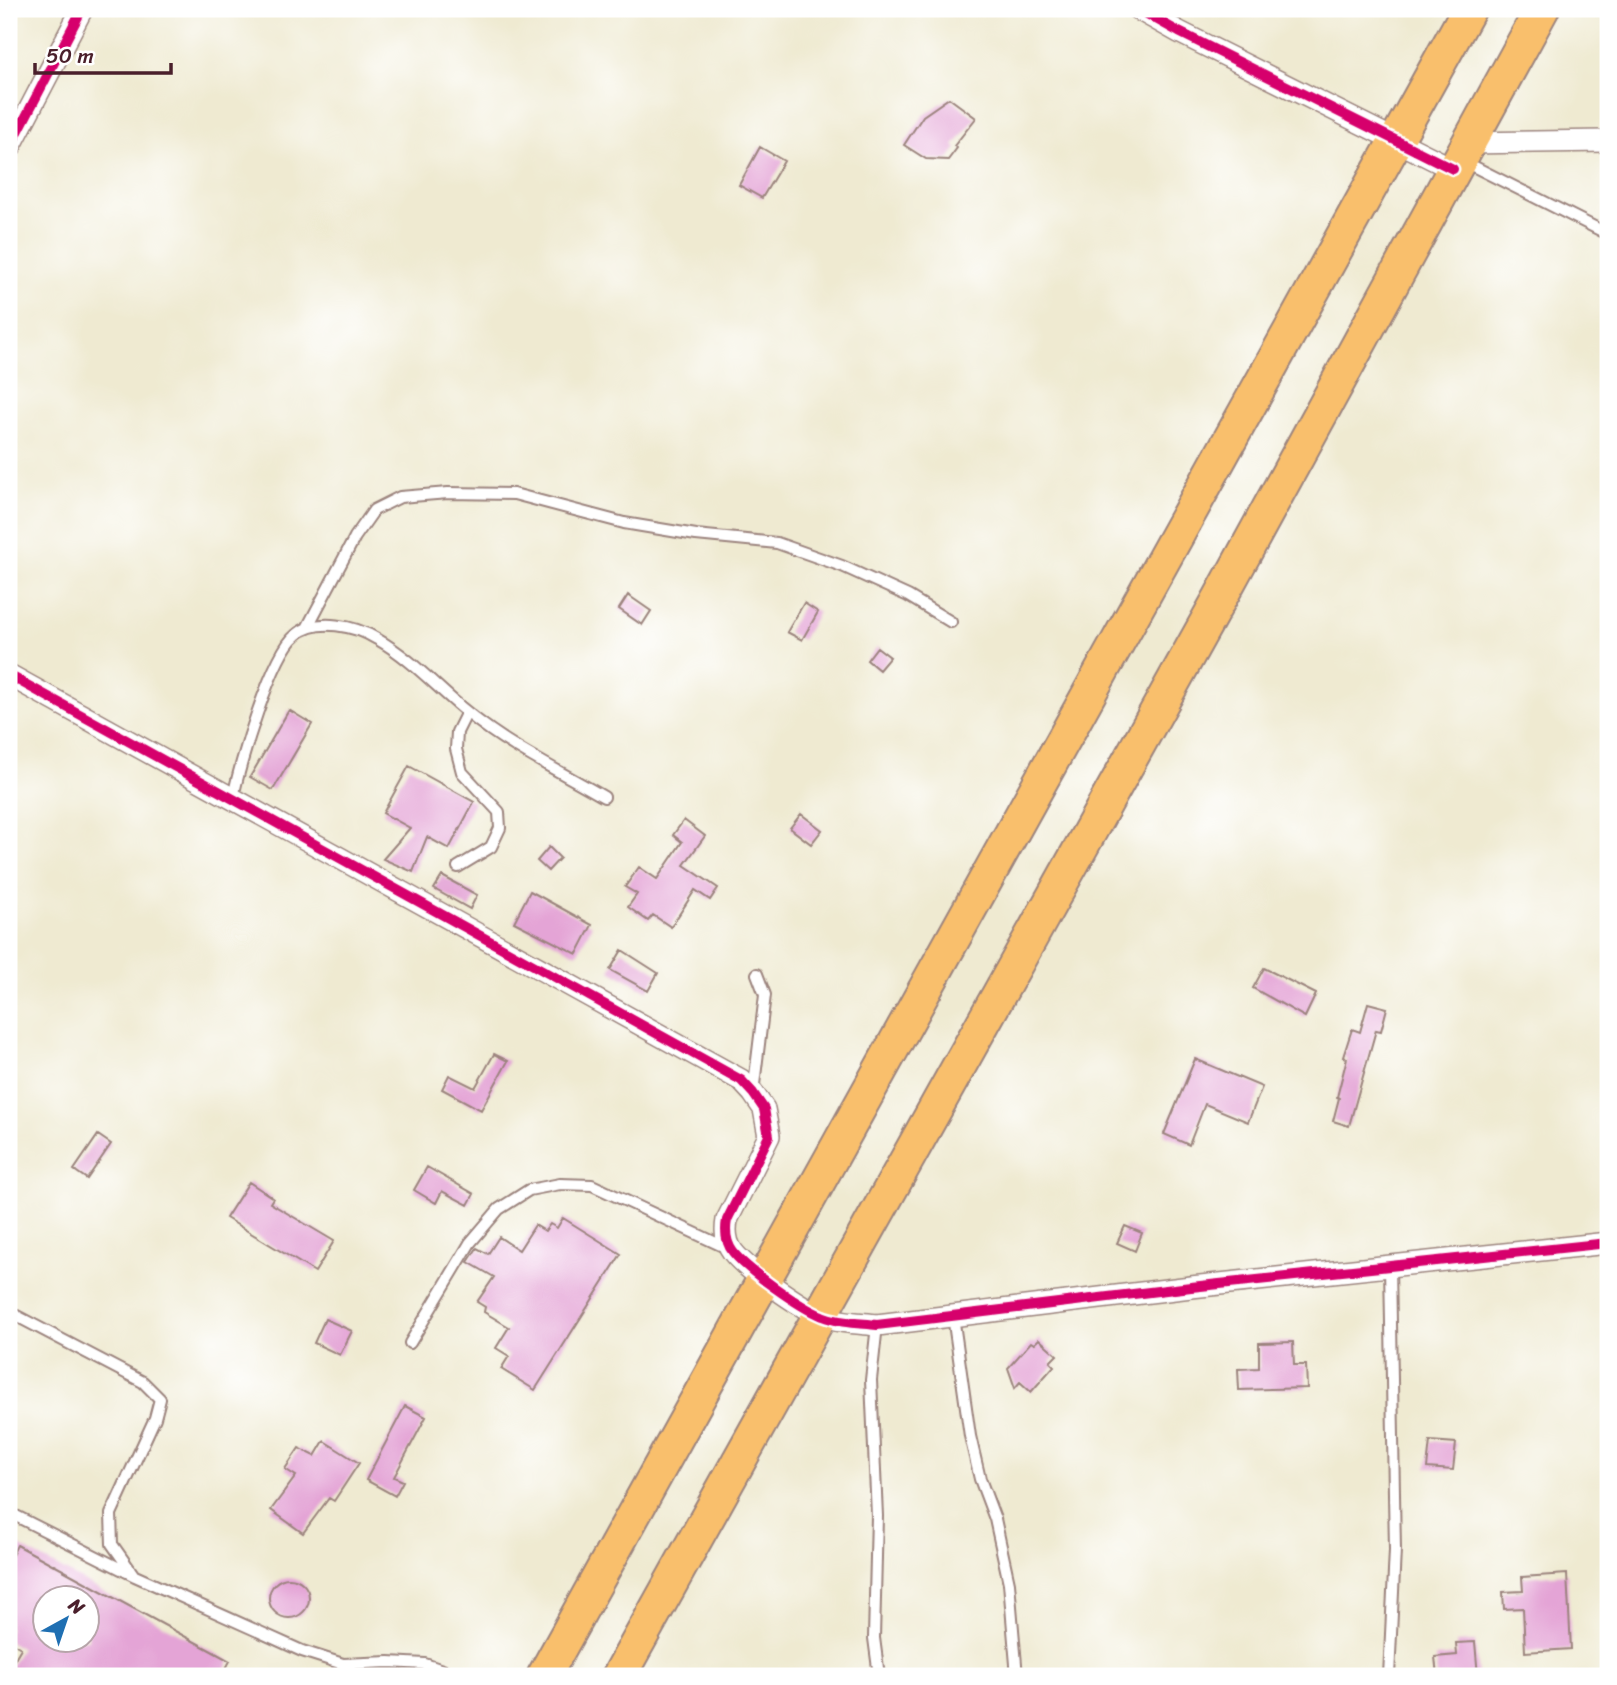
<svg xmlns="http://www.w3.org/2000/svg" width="1617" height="1685" font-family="Sriracha,sans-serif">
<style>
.building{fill:#e4a4d6;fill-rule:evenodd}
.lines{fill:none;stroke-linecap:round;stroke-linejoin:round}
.lane-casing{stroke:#9c847e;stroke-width:14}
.street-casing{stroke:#9c847e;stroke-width:24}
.primary-casing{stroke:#9c847e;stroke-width:37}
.lane{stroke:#fff;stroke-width:10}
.street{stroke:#fff;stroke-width:21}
.primary{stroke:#f9bf6c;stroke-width:33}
.cycleway-casing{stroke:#fff;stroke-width:15}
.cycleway{stroke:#d6006c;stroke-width:10}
</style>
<rect width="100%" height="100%" fill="#fff"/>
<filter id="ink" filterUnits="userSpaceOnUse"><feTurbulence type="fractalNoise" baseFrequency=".0143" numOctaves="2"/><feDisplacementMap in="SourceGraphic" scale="14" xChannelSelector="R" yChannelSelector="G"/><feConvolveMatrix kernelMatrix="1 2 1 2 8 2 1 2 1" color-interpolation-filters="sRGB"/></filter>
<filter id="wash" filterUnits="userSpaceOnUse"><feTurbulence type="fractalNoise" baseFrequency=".00686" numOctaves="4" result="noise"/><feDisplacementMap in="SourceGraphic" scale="28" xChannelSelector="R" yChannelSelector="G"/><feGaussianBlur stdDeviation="1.57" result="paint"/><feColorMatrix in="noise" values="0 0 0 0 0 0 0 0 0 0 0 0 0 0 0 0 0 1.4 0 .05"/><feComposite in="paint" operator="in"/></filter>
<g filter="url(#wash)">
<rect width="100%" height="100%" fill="#efead1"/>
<g id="blocks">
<!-- building -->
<path class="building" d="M949 98 976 118 954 146 957 148 948 160 926 159 904 145 923 116Z
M760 147 784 161 762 198 739 185Z
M628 595 651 611 642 625 619 609Z
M804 603 818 612 802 640 787 632Z
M877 647 890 657 879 670 867 660Z
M289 710 312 724 273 790 250 777Z
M409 766 474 802 449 849 427 837 413 872 383 859 410 828 383 813Z
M801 814 822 830 811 844 790 828Z
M684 820 705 836 684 865 718 888 710 900 695 890 671 927 653 915 648 921 628 907 637 894 625 887 639 867 657 879 682 842 673 835Z
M549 847 560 858 548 871 537 861Z
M442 876 477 895 470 909 434 889Z
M530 891 592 925 577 954 514 922Z
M622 950 658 973 648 991 610 970Z
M1264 968 1316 994 1305 1017 1253 988Z
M1368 1003 1387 1008 1381 1031 1376 1030 1349 1126 1333 1121 1339 1098 1337 1097 1347 1058 1343 1057 1352 1029 1360 1032Z
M494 1054 508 1061 481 1110 442 1089 449 1075 475 1088Z
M1195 1059 1262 1087 1248 1122 1205 1104 1189 1145 1164 1134Z
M98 1135 111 1144 87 1179 74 1170Z
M427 1167 474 1194 468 1205 442 1191 436 1203 414 1190Z
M249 1182 273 1198 270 1203 334 1241 315 1272 226 1218Z
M563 1218 621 1254 535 1390 501 1369 509 1356 496 1348 509 1327 484 1312 485 1307 477 1302 494 1277 468 1262 477 1248 488 1254 499 1237 519 1250 535 1225 545 1231 550 1224 557 1228Z
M1125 1226 1142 1233 1135 1251 1117 1243Z
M325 1319 352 1331 340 1355 314 1343Z
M1039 1339 1057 1355 1050 1362 1054 1366 1031 1392 1020 1382 1015 1388 1008 1368 1031 1342 1034 1344Z
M1293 1342 1294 1365H1306L1307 1388 1239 1390 1238 1369 1259 1368V1343Z
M405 1406 426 1417 394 1477 403 1481 395 1496 366 1480Z
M324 1441 359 1463 334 1501 329 1498 303 1533 271 1510 296 1476 285 1469 299 1448 315 1456Z
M1430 1441 1456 1443 1453 1470 1427 1468Z
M17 1545 230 1661 222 1676H27L10 1667 21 1648 9 1641V1561ZM46 1598H88V1640H46Z
M1567 1574 1571 1649 1525 1652 1523 1608 1504 1609 1503 1592 1523 1591 1522 1577Z
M269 1598a20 20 0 1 1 40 0a20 20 0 1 1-40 0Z
M1475 1642 1478 1676H1437L1435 1657 1457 1655 1456 1643Z"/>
</g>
</g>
<g filter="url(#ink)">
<use href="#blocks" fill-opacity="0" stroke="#9c847e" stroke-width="2"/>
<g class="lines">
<!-- lane casing -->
<g class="lane-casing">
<path id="lane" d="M1465 162 1608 234
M307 628 355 537 374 510 400 497 448 493 514 494 624 523 696 535 777 543 842 566 908 596 951 622
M233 798C239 765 272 654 296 635 317 617 356 626 377 639 412 659 437 688 468 713 509 747 558 770 604 797
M458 867 491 847 500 828 499 812 462 772 456 749 457 732 467 712
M753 1093 765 995 757 974
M9 1312 143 1382 160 1399 155 1418 111 1514 112 1544 133 1574
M953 1316 970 1436 980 1479 995 1519 1009 1583 1017 1676
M877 1325 871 1380 877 1516 874 1638 879 1676
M410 1343 470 1243 499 1209 529 1190 560 1184 592 1185 729 1249
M12 1514 135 1576 302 1651 343 1664 389 1662 425 1664 460 1676
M1389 1676 1395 1550 1390 1266"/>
</g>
<!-- street casing -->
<g class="street-casing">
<path id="street" d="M1138 9 1179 32 1453 169
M1468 143 1608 141
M9 149 82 9
M9 675 741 1080 753 1093 764 1109 769 1136 727 1220C725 1231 726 1243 733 1252 747 1270 801 1308 822 1316 839 1323 859 1323 877 1325L1191 1287 1608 1243"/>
</g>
<!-- primary casing -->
<g class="primary-casing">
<path id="primary" d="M544 1676 1469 9
M619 1676 1220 598 1542 9"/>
</g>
<!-- lane -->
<use href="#lane" class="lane"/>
<!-- street -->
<use href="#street" class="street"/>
<!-- primary -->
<use href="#primary" class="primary"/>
<!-- cycleway casing -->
<g class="cycleway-casing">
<path id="cycleway" d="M1138 9 1179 32 1453 169
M9 149 82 9
M9 675 741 1080 753 1093 764 1109 769 1136 727 1220C725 1231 726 1243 733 1252 747 1270 801 1308 822 1316 839 1323 859 1323 877 1325L1191 1287 1608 1243"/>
</g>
<!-- cycleway -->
<use href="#cycleway" class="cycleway"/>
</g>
</g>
<!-- margin -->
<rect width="1617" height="1685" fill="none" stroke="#fff" stroke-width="35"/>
<!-- north arrow -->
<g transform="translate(66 1619) rotate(40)"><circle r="33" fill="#ffffff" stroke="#b7a5aa" stroke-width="2"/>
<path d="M0-5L12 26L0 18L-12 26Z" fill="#1f6fb2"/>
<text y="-10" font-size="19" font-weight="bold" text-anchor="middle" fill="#4a1f2b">N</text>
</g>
<!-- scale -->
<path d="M35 63v10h136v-10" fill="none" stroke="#4a1f2b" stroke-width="3.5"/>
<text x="46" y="63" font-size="21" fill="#4a1f2b" stroke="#ffffff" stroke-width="5" paint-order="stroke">50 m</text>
</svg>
